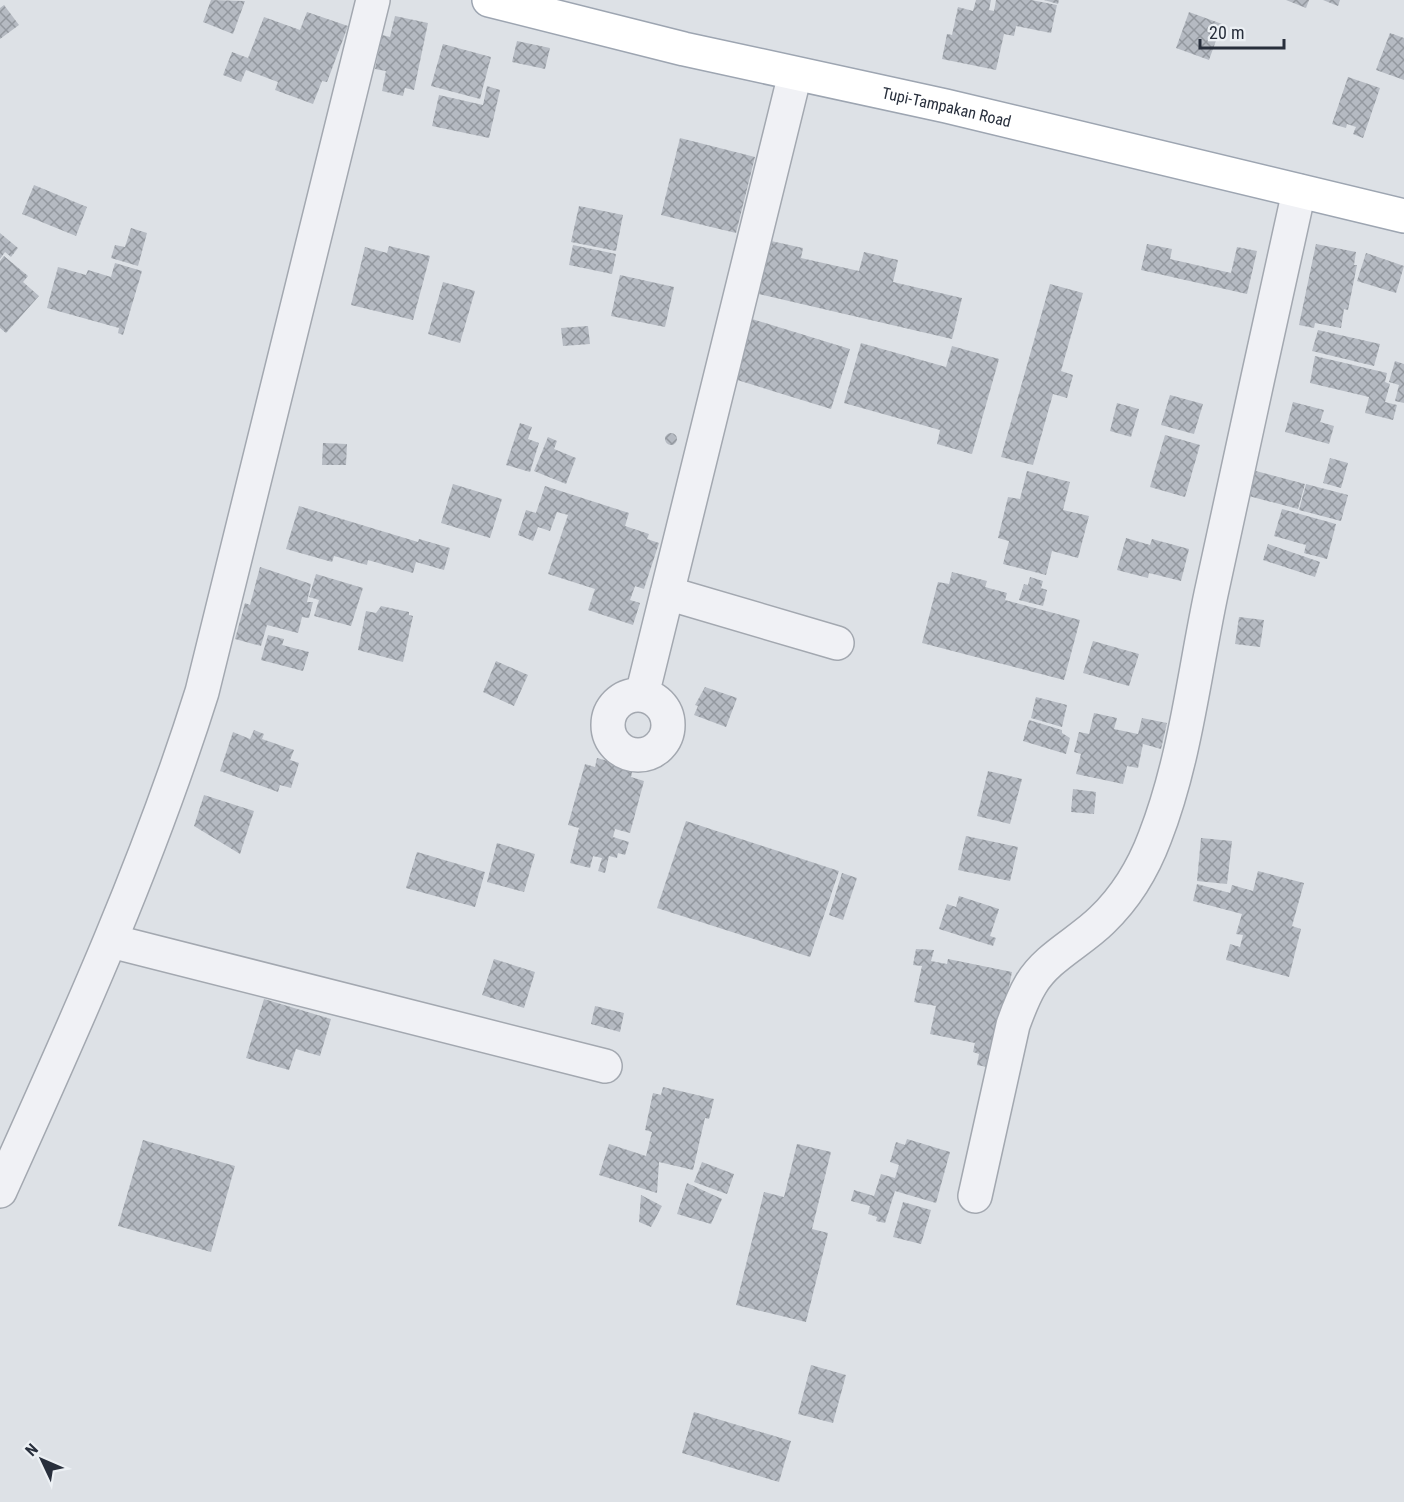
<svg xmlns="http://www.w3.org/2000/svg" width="1404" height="1502" font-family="'Roboto Condensed',sans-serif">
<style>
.building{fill:url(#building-cross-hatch)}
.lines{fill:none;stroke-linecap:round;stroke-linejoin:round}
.minor-casing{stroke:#a3a8b0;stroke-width:36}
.major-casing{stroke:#9da5b1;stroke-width:36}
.minor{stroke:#f0f1f5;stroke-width:33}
.major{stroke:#fff;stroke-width:33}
.labels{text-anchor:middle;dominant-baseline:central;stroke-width:6;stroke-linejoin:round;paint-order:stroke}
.street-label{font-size:16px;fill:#282f3c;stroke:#ecf0f4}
</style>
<defs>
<pattern id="building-cross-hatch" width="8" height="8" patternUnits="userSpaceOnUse" patternTransform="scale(1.5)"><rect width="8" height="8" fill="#b5bac2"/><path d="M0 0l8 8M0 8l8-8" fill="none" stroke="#93989f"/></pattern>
</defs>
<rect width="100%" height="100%" fill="#dde1e6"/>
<!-- building -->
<path class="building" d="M211 0 245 1 233 34 203 22Z
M976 0H991L989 10 994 11 996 0H1031L1057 5 1051 33 1016 26 1014 36 1004 34 996 70 942 59 947 34 952 35 958 7 973 11Z
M1044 0H1059L1058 4Z
M1286 0H1309L1306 8Z
M1323 0H1340L1338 6Z
M4 5 19 25 0 39V8Z
M307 12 348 26 327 82 322 81 313 104 275 90 278 82 246 70 241 82 223 75 232 52 248 58 264 17 300 30Z
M1189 12 1222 24 1209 60 1176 48Z
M395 16 428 23 414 90 405 88 403 96 382 91 386 71 375 69 382 35 390 37Z
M1390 33 1404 38V80L1376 70Z
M517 41 550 48 545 69 512 62Z
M443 44 491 57 480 99 431 86Z
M1348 77 1380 88 1363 138 1353 134 1356 127 1347 124 1346 128 1332 124Z
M487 86 500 90 489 138 432 126 439 95 483 105Z
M680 138 755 157 736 233 661 215Z
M34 185 87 207 76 236 22 214Z
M579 206 623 215 616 251 571 242Z
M131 228 147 233 138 266 111 258 115 245 125 247Z
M0 233 18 248 11 257 5 252 0 259Z
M771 241 803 248 801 258 859 271 864 252 898 260 893 282 962 298 952 339 759 294Z
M1147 244 1172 249 1170 259 1231 273 1237 247 1257 251 1247 294 1141 270Z
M1316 244 1356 252 1354 265H1357L1348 310 1344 309 1341 328 1315 323 1314 328 1299 325Z
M573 245 616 254 612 274 569 265Z
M389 246 430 256 413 320 351 305 365 247 387 253Z
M1366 253 1404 266 1396 293 1357 281Z
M4 256 28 276 23 282 39 296 6 333 0 328V261Z
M115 263 142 271 123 335 118 333 119 328 47 308 58 267 86 275 88 270 111 277Z
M620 275 674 287 665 327 611 316Z
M443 282 475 291 460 343 428 334Z
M1050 284 1083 293 1061 371 1073 375 1067 398 1053 394 1033 465 1001 457Z
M752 319 850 349 831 409 734 379Z
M588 326 590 344 563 346 561 328Z
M1318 330 1380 344 1374 366 1312 351Z
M861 343 946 367 952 346 999 359 972 454 937 444 940 430 844 403Z
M1315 356 1387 373 1385 382 1390 384 1385 402 1397 405 1393 420 1365 413 1369 397 1310 383Z
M1395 361 1404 364V403L1395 401 1399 385 1389 382Z
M1170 395 1203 404 1194 434 1161 425Z
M1293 402 1324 410 1320 422 1334 426 1329 444 1285 432Z
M1117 403 1139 409 1131 437 1110 431Z
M520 423 532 427 528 439 539 443 530 472 506 465Z
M665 439a6 6 0 1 1 12 0a6 6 0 1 1-12 0Z
M1165 435 1200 445 1185 497 1150 487Z
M548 437 557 441 554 449 576 458 566 484 534 471Z
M323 443 347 444 346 465H322Z
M1330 458 1348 463 1341 488 1323 483Z
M1252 470 1305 484 1298 509 1245 495Z
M1027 471 1070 482 1063 510 1089 516 1078 558 1052 551 1046 575 1003 564 1009 541 998 538 1008 497 1020 499Z
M453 484 502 499 490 538 441 523Z
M1306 484 1348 495 1341 521 1299 510Z
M545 486 629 513 625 526 649 534 647 539 659 543 644 589 635 586 630 600 640 603 633 625 588 610 595 589 548 574 568 515 557 512 550 531 538 527 533 541 518 535 526 510 536 513Z
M299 506 418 542 419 539 450 548 444 570 416 562 413 573 368 560 367 565 334 556 332 562 286 549Z
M1282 509 1336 524 1327 559 1304 553 1306 545 1274 536Z
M1126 538 1150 545 1152 539 1189 549 1181 581 1149 573 1148 578 1117 570Z
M1268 544 1320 562 1315 577 1263 560Z
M260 567 311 584 307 602H313L309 618 302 617 298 633 267 625 261 646 235 639 245 603 250 605Z
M952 572 987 581 985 587 1007 593 1005 600 1080 620 1064 680 922 643 938 582 949 584Z
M316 574 363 588 351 626 314 616 319 600 309 597Z
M1030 577 1043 581 1041 588 1047 590 1043 606 1019 600 1024 584 1028 585Z
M381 606 409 612V615L413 616 403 662 358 650 366 611 376 613Z
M1239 617 1264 620 1260 647 1235 644Z
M268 635 284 639 282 645 309 652 303 671 261 660Z
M1093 641 1139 654 1129 686 1083 673Z
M496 661 528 675 514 706 483 692Z
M705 687 737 698 726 727 694 715 698 706 695 705Z
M1036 697 1067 705 1062 727 1031 718Z
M1094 713 1117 718 1114 729 1138 734 1142 718 1167 723 1161 749 1143 744 1138 768 1127 766 1123 784 1076 774 1081 754 1074 752 1079 732 1089 734Z
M1029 720 1062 730V733L1070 738 1066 754 1023 741Z
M254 730 264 734 262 739 294 750 290 760 299 763 291 788 280 785 278 792 220 771 233 732 250 739Z
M597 758 633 768 631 777 644 781 630 833 615 829 613 837 629 842 625 855 618 853 617 858 609 856 605 873 598 871 602 858 593 856 590 868 570 863 579 828 568 825 585 764 595 767Z
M988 771 1022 779 1010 824 977 816Z
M1073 789 1096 792 1094 814 1071 812Z
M204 795 254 811 240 854 194 826Z
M686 821 839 871 810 957 657 908Z
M966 836 1018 847 1010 881 958 870Z
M1201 838 1232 841 1227 884 1197 881Z
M497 843 535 854 524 892 487 882Z
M417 852 485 872 475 907 406 888Z
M1258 871 1304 883 1292 926 1301 929 1289 977 1226 960 1230 944 1240 947 1243 935 1236 934 1242 914 1193 901 1197 884 1230 893 1232 885 1253 891Z
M842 873 857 878 843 920 829 915Z
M959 896 999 909 990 936 996 938 993 946 939 929 947 904 956 907Z
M916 949 934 950 931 961 947 964 948 959 1012 972 992 1068 977 1065 979 1054 973 1052 975 1043 930 1034 936 1006 914 1002 922 966 913 965Z
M494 959 535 972 524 1008 482 995Z
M264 999 331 1019 320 1056 296 1049 289 1070 246 1058Z
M595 1006 624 1013 620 1032 591 1024Z
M663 1087 714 1099 709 1119 705 1118 693 1170 659 1162 657 1193 599 1175 609 1144 646 1156 652 1132 645 1130 653 1093 661 1095Z
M907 1139 950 1152 936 1203 895 1191 885 1223 876 1221 877 1217 868 1214 870 1206 851 1201 854 1190 874 1196 881 1174 895 1178 899 1165 890 1162 896 1142 905 1145Z
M143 1140 235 1166 211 1252 118 1226Z
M797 1144 831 1152 812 1229 828 1233 806 1322 736 1305 764 1192 784 1197Z
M702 1162 734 1174 727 1194 694 1182Z
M687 1183 722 1199 711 1224 677 1214Z
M641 1195 662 1206 651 1227 639 1222Z
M903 1202 931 1210 921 1244 893 1237Z
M811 1365 846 1375 833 1423 798 1414Z
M694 1412 791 1441 779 1482 682 1453Z"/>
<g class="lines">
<!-- minor casing -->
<g class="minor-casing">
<path id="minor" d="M667 593 837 643
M608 725a30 30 0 1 1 60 0a30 30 0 1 1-60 0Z
M642 695 795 74
M111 941 605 1066
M0 1191C74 1027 148 864 202 692L373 0
M975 1196 1013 1025C1018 1011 1023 997 1031 984 1047 957 1080 942 1102 920 1126 897 1143 869 1155 837 1185 760 1194 675 1211 594 1239 460 1270 325 1299 191"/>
</g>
<!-- major casing -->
<g class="major-casing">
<g id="major">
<path id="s1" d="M489 0 684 49 946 106 1404 216"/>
</g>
</g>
<!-- minor -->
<use href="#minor" class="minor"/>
<!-- major -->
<use href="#major" class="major"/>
</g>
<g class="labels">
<!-- street labels -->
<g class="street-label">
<text stroke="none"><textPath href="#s1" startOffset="470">Tupi-Tampakan Road</textPath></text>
</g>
</g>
<!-- north arrow -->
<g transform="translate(42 1460) rotate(314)" stroke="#ecf0f4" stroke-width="4.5" paint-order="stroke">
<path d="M0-4.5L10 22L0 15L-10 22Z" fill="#282f3c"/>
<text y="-9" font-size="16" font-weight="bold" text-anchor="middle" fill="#282f3c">N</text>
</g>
<!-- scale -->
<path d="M1200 39v9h84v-9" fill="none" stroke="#282f3c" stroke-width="3"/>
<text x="1209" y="39" font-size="18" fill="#282f3c" stroke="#ecf0f4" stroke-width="4.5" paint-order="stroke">20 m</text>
</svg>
